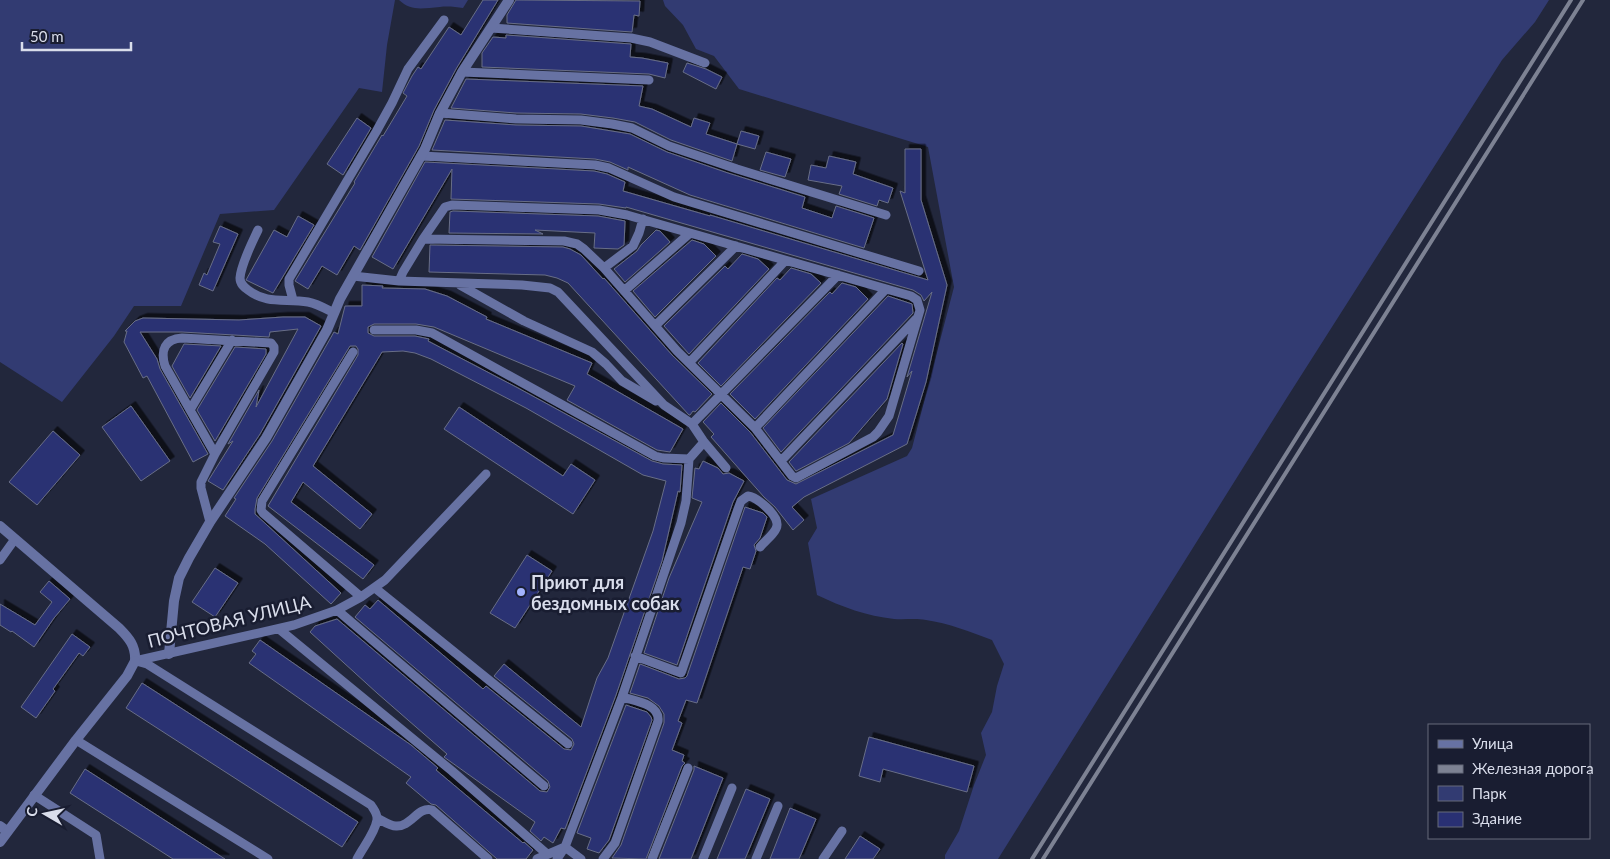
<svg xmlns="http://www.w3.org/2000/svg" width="1610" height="859" font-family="Lato,sans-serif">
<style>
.green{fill:#323b72}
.building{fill:#293073;stroke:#686e87;filter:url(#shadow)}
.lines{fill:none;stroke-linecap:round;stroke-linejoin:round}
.service{stroke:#6772a3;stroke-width:9}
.minor{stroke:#6772a3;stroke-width:10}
.tertiary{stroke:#6772a3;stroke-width:10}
.rail{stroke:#7d8293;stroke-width:4}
.poi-dot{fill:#a2b2fd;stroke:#191d31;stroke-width:2}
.labels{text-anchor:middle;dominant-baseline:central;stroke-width:5;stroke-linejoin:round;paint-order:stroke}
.poi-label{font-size:18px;font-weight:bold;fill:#d9ddeb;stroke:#191d31;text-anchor:start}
.street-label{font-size:18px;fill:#d9ddeb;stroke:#191d31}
</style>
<defs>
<filter id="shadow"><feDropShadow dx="4.5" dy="-4.5" stdDeviation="0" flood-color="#0009"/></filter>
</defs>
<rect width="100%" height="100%" fill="#22273c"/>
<!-- green -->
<path class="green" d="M0 0H395L387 45 382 92 359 88 274 210 220 214 181 306H134L114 336 62 402 0 362Z
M399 0H468L463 8C456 7 447 6 440 7 423 8 412 12 399 0Z
M663 0H1549L1535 22 1502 60 1288 396 998 859H945V855L959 831 974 785 986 755 981 733 992 712 997 686 1004 664 992 640C971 632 948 623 926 620 915 618 905 620 894 619 867 616 842 607 817 595L808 543 817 528 811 499 907 456 912 448 954 287 928 147 739 89 714 56 696 49 683 25 665 6Z"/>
<!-- building -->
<path class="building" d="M483 0H498L456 69 434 110 419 146 360 250 354 246 337 275 322 266 308 289 295 281 355 183 354 182 382 135 383 136 407 96 403 93 412 76 418 67 421 69 449 27 461 35Z
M516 0 640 1 639 16 634 15 632 32 507 23V15Z
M506 35 631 44 630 57 642 58 668 63 665 78 649 74 482 67V53L493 37 506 38Z
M687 63 706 69 722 77 716 89 683 72Z
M466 79 643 86 639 106 652 109 691 127 694 118 710 123 706 134 737 144 732 161 671 140 635 122 613 118 581 114 516 113 451 108Z
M357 118 371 128 343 175 327 164Z
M445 120 516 125 581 126 630 134 667 152 728 173 805 197 802 208 832 218 836 206 874 218 864 248 690 195 628 167V170L610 162 595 159 432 150Z
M741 131 759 136 755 149 737 144Z
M905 149H921V200L947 285 926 382 907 444 804 497 792 507 804 520 793 530 775 507 764 497 711 437 714 434 703 422 721 403 750 432 787 480 796 484 893 435 912 371 907 377 932 292 924 301 921 295 913 290 626 207V208L599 204 451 199 452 169 393 269 372 257 425 162 594 171 607 174 625 182 623 191 710 216V215L928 280 900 191 905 193Z
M766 152 791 159 785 177 760 170Z
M829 156 856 162 853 174 893 188 888 203 879 200 877 206 839 194 842 186 808 180 811 165 826 168Z
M453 211 598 216 625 221 624 245 618 249 594 248 595 233 535 230 543 234 449 233 450 212Z
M298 216 314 225 273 293 246 280 274 230 287 237Z
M220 226 238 234 213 291 199 285 204 273 207 275 220 244 213 242Z
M656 230 660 231 670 242 625 282 614 269 637 251 641 245Z
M692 240 704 244 716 256 655 317 633 291Z
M430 245 563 247 570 249 581 255 603 279 604 278 672 355 712 394 695 412 693 411 690 415H689L568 283 557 278 545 275 429 272Z
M742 254 758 259 769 269 689 354 664 326 725 266 728 269Z
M791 268 811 274 821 283 721 386 698 363 777 278 780 280Z
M842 283 856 287 868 299 755 419 730 394 830 292 832 294Z
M362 285 383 286 382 288 425 289 447 296 487 317 486 319 592 363 587 374 683 429 670 452 657 450 567 400 575 386 434 327 416 324H374L368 327V333L374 336H415L429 339 428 341 518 388 652 461 663 464 682 465 680 492 678 491 662 561 616 695 565 829 561 828 553 843 544 837 541 841 530 831 535 822 444 757 447 754 377 693 310 632 315 626 337 619 540 791 547 792 550 787 548 781 355 617 365 605 370 609 378 600 483 689 486 686 564 749 571 750 574 744 572 739 494 676 504 664 581 727 597 678 608 658 653 531 666 481 643 475 526 408 431 359 415 353 403 351 382 352 313 466 372 514 360 529 303 482 291 502 374 565 363 579 268 506 358 355V349L356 346H350L257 498 255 509V514L341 593 331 604 265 544 225 516 236 499 234 498 272 441 334 332 338 334 345 306H362Z
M888 296 912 304 913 313 781 452 763 428Z
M283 317H305L321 326 260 434 223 490 208 481 233 441 228 444 259 390 256 407 298 329 270 332 269 337 182 332H140L157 359 160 369 208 454 193 462 147 376 143 378 124 342 127 331H125L135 321 143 318 239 320Z
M902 343 903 344 887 399 849 443 796 471 789 462Z
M184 344 221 346 190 398 172 366Z
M235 347 266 349V354L215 441 197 410Z
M131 406 170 461 141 481 102 427Z
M459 407 563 476 571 464 595 480 573 514 444 429Z
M53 431 80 455 37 505 9 482Z
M703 461 718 468 723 474 729 473 744 481 733 502 677 665 644 653 669 578 702 502 692 498 695 468 699 469Z
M745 507 763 513 767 517 760 538 754 545 756 551 750 569 743 567 697 703 686 700 678 721 682 723 672 750 684 755 682 761 685 763 682 766 646 859 612 858 621 845 664 723V714L659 706 648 698 630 693 640 664 679 679 685 678 687 676Z
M527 555 552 571 515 628 490 613Z
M215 568 238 583 215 617 192 602Z
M49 581 70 599 54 618 34 647 12 631 11 632 0 625V604L35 625 52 602 40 592Z
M72 634 90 647 83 656 79 653 53 689 55 691 36 718 21 707Z
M260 640 411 745 438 768 436 770 523 843 524 842 533 850 526 859H497L436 805 431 804 406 783 411 777 249 663 256 654 252 651Z
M142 683 358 822 342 847 126 708Z
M626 705 647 712 651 717 652 720 609 840 599 853 587 849 591 838 577 833Z
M869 737 974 766 967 792 883 769 880 782 859 776Z
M694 766 723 778 691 859H659L694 770Z
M85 769 225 859H173L70 793Z
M746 789 770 799 745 859H717Z
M790 808 816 819 799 859H770Z
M860 836 880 849 873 859H845Z"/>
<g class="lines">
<!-- service -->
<path class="service" d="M491 28 631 38 650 42 705 63
M462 72 649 80
M440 113 516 119 581 120 612 124 632 128 669 146 737 169 886 215
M421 156 595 165 609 168 674 197 919 271
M258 230C252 243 241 264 240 278 240 284 244 287 248 290 267 305 286 298 308 302 318 304 326 309 334 313
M604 268 633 246 639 233 643 219
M353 276 399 281 403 272 423 239 445 207 452 205 599 210 627 215 911 296 917 300 920 310 889 416 878 432 873 437 796 478 792 476 755 428 677 351 604 268 584 249 577 244 564 241 423 239
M399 281 522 285 550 288 558 292 664 405 692 424 704 442 726 468
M460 285 524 321 592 352 606 364 622 381 656 401
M624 291 690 233
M293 300 289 285V279L376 132 392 103 408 69 444 20
M656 325 736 246
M374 330H416L432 333 655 456 663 458 689 459 704 442
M353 352 262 501 261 510 263 513 361 597
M689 363 785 261
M190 410 232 340
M692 424 838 275
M755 428 886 289
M781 461 916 319
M210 522 201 488V482L215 454 274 352V347L271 343 182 338C165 339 160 350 165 366L215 454
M0 560 15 539
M375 588 568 744
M337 610 544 786
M279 629 452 771 547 854
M635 656 681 673 738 509 741 501 748 496C757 497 778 515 777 525 777 532 765 541 760 547
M135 661 294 625 337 610 361 597 385 580 486 474
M136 661 147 664 371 805C374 810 378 814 377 820 375 833 363 847 357 859
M76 740 268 859
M34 795 96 835 100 859
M377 818C383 821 390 826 396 826 411 827 418 806 432 810L488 859
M537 859 565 847 622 697 681 523 686 501 689 459
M557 859 565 847 581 859
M603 859 615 843 658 721C660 704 635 701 622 697
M652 859 688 768
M703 859 732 788
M756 859 778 806
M823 859 842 831"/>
<!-- minor -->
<path class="minor" d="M0 526 119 628C129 638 136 646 135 661
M169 654 174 601 179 578 189 558 210 522 266 438 327 330 340 299 425 149 440 113 462 72 509 0
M0 826 7 831"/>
<!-- tertiary -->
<path class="tertiary" d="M0 842 76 740 127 676 135 661"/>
<!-- rail -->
<path class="rail" d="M1032 859 1571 0
M1043 859 1583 0"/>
</g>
<!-- markers -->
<circle class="poi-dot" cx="521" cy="592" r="5"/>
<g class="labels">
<!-- poi labels -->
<g class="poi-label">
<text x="531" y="582">Приют для<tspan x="531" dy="21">бездомных собак</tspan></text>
</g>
<!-- street labels -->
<g class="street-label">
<text transform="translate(229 621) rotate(-14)">ПОЧТОВАЯ УЛИЦА</text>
</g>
</g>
<!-- legend -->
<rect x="1428" y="724" width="162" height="115" fill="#191d31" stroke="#666a7b"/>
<rect x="1438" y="740" width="25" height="8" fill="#6772a3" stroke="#666a7b"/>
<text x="1472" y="749" font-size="15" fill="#d9ddeb">Улица</text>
<rect x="1438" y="765" width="25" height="8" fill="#7d8293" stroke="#666a7b"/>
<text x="1472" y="774" font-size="15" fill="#d9ddeb">Железная дорога</text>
<rect x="1438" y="786" width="25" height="15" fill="#323b72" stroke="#666a7b"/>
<text x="1472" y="799" font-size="15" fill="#d9ddeb">Парк</text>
<rect x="1438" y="812" width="25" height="15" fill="#293073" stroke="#666a7b"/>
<text x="1472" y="824" font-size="15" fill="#d9ddeb">Здание</text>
<!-- north arrow -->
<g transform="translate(45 814) rotate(279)" stroke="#191d31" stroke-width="4" paint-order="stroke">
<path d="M0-4L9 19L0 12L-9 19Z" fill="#d9ddeb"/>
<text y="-8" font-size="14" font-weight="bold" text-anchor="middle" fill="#d9ddeb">С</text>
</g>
<!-- scale -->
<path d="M22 42v8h109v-8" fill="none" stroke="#d9ddeb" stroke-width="2.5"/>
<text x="30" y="42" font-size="15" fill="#d9ddeb" stroke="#191d31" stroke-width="4" paint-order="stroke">50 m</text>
</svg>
